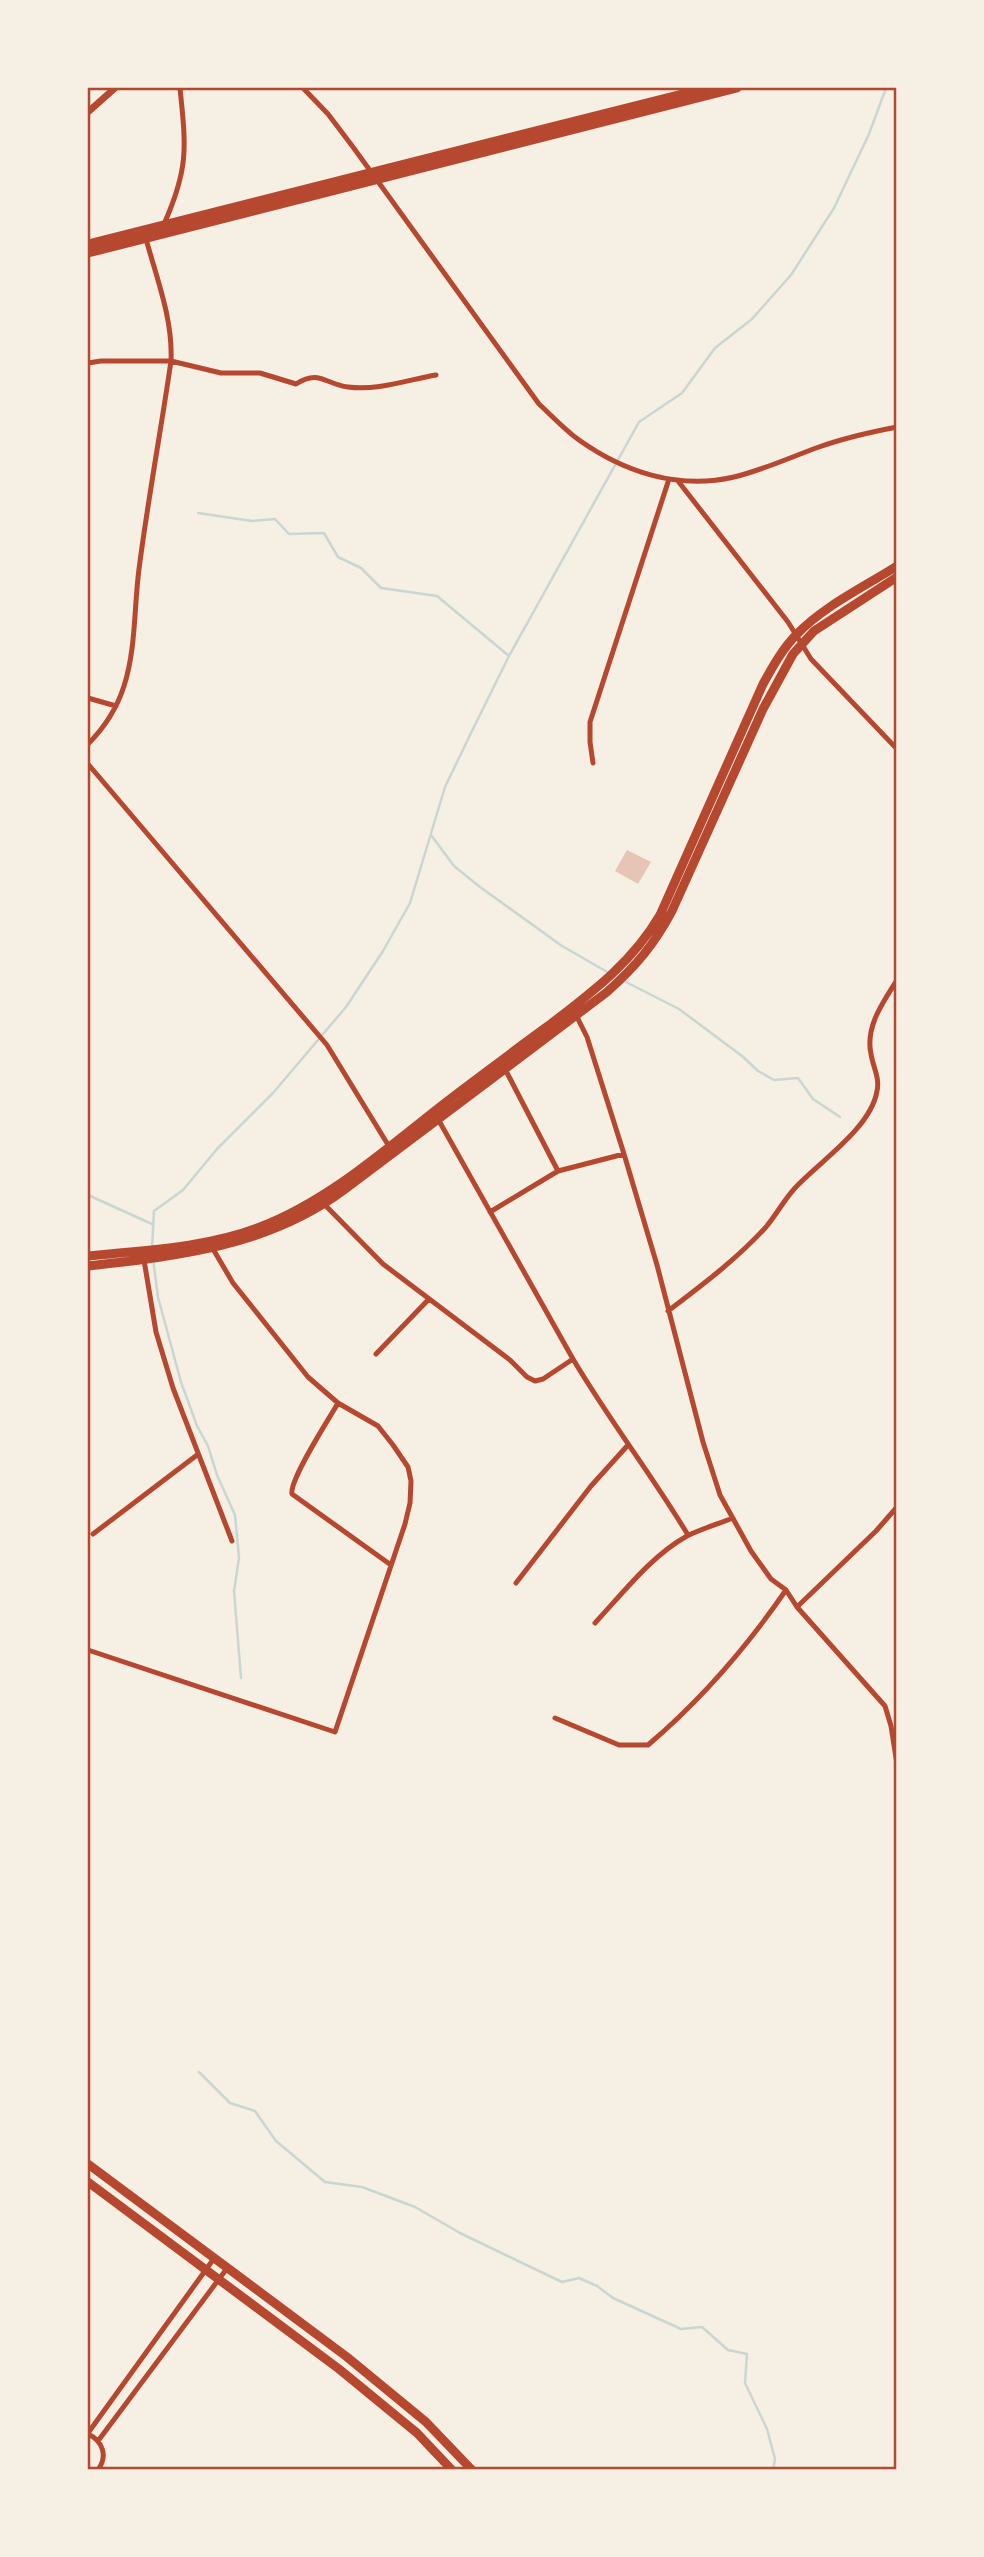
<svg xmlns="http://www.w3.org/2000/svg" width="984" height="2557" font-family="'Archivo Narrow',sans-serif">
<style>
.lines{fill:none;stroke-linecap:round;stroke-linejoin:round}
.stream{stroke:#c9d6d2;stroke-width:2.5}
.building{fill:#e6c5b7}
.minor{stroke:#b5482f;stroke-width:5}
.tertiary{stroke:#b5482f;stroke-width:7}
.trunk{stroke:#b5482f;stroke-width:9}
.neatline{fill:none;stroke:#b5482f;stroke-width:2.5}
</style>
<rect width="100%" height="100%" fill="#f6efe4"/>
<g class="lines">
<!-- stream -->
<path class="stream" d="M198 513 252 521 275 519 289 534 324 533 338 557 361 568 381 588 437 596 509 656
M431 835 454 866 480 887 562 946 609 973
M624 981 679 1009 742 1056 758 1071 774 1080 798 1078 813 1099 840 1117
M88 1195 152 1224
M152 1249 154 1211 183 1190 217 1149 273 1093 346 1007 383 951 410 903 445 787 470 735 509 656 639 422 682 393 715 348 752 319 791 275 834 208 869 134 886 88
M153 1259 158 1297 181 1382 197 1426 208 1446 217 1475 235 1515 239 1558 234 1591 241 1678
M199 2072 230 2103 255 2111 276 2141 325 2182 362 2187 415 2207 460 2233 562 2282 579 2278 597 2286 613 2298 681 2329 702 2327 728 2350 747 2354 745 2383 767 2429 775 2459 773 2470"/>
</g>
<!-- building -->
<path class="building" d="M627 850 651 862 638 884 615 871Z"/>
<g class="lines">
<!-- minor -->
<path class="minor" d="M303 88 328 114 353 147 539 404C552 416 565 430 579 440 624 472 678 490 734 477 763 470 791 457 819 447 844 438 871 432 897 427
M164 224C189 168 186 147 180 88
M88 363 101 361H171L221 373H260L296 384C319 369 325 384 348 387 377 391 407 380 436 375
M678 481 788 622 811 659 897 749
M88 698 116 706
M88 744C104 728 117 708 124 686 136 649 134 607 139 569 148 499 161 430 171 361 173 320 157 279 146 239
M593 763 590 742V722L669 479
M88 764 327 1045 390 1148
M575 1013 587 1037 624 1154 657 1265 703 1442 720 1495 751 1551 771 1579 786 1590 797 1607 885 1706 891 1726 897 1764
M505 1069 558 1171
M438 1119 573 1359
M324 1204 383 1264 510 1360 527 1377 535 1381 543 1379 573 1359C609 1420 652 1475 688 1535
M490 1212 558 1171 624 1154
M144 1260 156 1332 173 1388 232 1541
M668 1311C702 1285 737 1259 766 1227 776 1215 784 1200 795 1188 819 1162 871 1128 877 1091 880 1078 873 1067 871 1054 865 1027 883 1002 897 980
M376 1354 428 1300
M338 1403C329 1419 289 1480 292 1494L391 1565
M93 1534 197 1455
M516 1583 591 1486 628 1445
M797 1607 876 1531 897 1507
M595 1623C623 1593 651 1556 687 1536 701 1529 718 1524 733 1518
M88 1650 335 1732 405 1524 410 1503 411 1481 408 1467 393 1445 378 1426 338 1403 308 1377 233 1283 213 1249
M555 1718 619 1745H648C702 1699 746 1648 786 1590
M88 2433 215 2257
M88 2434C103 2441 108 2456 98 2470
M98 2441 228 2267"/>
<!-- tertiary -->
<path class="tertiary" d="M88 112 115 88"/>
<!-- trunk -->
<path class="trunk" d="M88 244 706 88
M88 253 737 88
M88 1256C145 1250 205 1248 260 1227 333 1199 392 1143 454 1096 485 1073 516 1049 548 1026 591 993 632 963 660 915L763 684C773 666 783 648 797 634 824 606 864 587 897 566
M88 1266C179 1256 269 1246 344 1190L607 992C636 966 654 945 672 911L763 709 793 654 814 631 897 577
M88 2164 347 2357 426 2422 472 2470
M88 2182 339 2369 417 2433 452 2470"/>
</g>
<!-- border -->
<rect width="984" height="2557" fill="none" stroke="#f6efe4" stroke-width="178"/>
<rect x="89" y="89" width="806" height="2379" class="neatline"/>
</svg>
